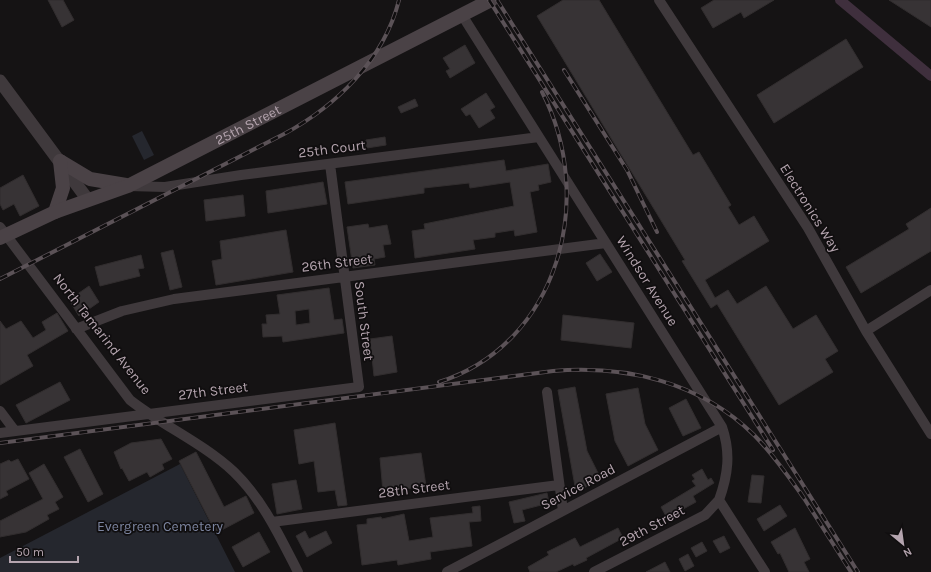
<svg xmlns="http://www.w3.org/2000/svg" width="931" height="572" font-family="Karla,sans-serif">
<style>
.green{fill:#25272e}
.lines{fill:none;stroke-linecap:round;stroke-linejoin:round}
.canal{stroke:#3f2f3d;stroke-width:10}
.building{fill:#373335;stroke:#312d2e;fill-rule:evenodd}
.minor{stroke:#3f393c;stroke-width:10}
.tertiary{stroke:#3f393c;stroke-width:13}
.secondary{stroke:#4a4246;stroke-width:14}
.rail-casing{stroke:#5b5257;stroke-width:4}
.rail{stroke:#100e0f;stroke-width:2.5;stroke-dasharray:8;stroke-linecap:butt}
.labels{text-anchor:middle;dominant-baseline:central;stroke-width:3.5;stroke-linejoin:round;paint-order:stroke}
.street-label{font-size:14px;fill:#b5a5af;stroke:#100e0f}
.park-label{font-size:14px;fill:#7c85a0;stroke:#100e0f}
</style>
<rect width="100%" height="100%" fill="#151314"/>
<!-- green -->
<path class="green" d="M142 131 154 155 144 160 132 136Z
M180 464 235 572H0V558Z"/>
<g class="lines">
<!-- canal -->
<path class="canal" d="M840 0 931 76"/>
</g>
<!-- building -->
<path class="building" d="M48 0H63L74 20 62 27Z
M563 0H599L693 155 699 152 731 205 728 207 739 225 754 216 769 241 705 280 715 298 728 290 737 304 766 286 793 329 816 315 838 351 825 359 833 372 779 405 717 304 711 308 682 261 685 260 537 16Z
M714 0H774L744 18 741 12 713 28 701 8Z
M889 0H931V27Z
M846 39 863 67 774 123 757 95Z
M465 45 475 63 450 78 446 71 450 69 443 58Z
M486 93 495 107 490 110 495 118 479 128 470 114 466 116 461 109Z
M415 99 418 106 401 113 398 107Z
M385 137 386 145 367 148 366 140Z
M504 160 506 171 548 164 551 182 538 185 539 190 530 192 537 232 515 236 514 230 495 233V237L473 240 475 249 415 258 412 231 425 229 424 224 514 206 510 182 470 188 469 183 424 188V193L348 204 345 182Z
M23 175 39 206 20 216 14 204 3 210 0 204V188Z
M323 182 327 204 268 213 266 191Z
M243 195 245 216 206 221 204 200Z
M931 208V251L861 293 846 267 909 229 906 224Z
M368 224 369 228 387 225 391 244 383 245 385 257 374 259 375 265 353 268 347 227Z
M286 230 293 272 216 285 212 261 222 259 220 241Z
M173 250 182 287 170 290 161 253Z
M600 254 612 272 597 281 586 263Z
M141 255 144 268 138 269 140 276 100 286 95 267Z
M89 286 99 302 79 316 69 300Z
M329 288 334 320 342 319 344 333 283 342 282 336 263 337 262 324H267L266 315 280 314 277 295ZM309 309 310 323 296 325 295 311Z
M57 313 68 331 27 355 33 366 0 385V321L6 329 21 321 33 338 46 330 42 322Z
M563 315 634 323 631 348 561 340Z
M392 336 397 372 374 376 370 339Z
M60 382 70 400 26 423 16 405Z
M575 387 587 451 601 479 576 492 558 390Z
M638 388 645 424 658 450 628 466 615 441 606 394Z
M686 399 701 428 683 436 669 408Z
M335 423 347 505 338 506 335 490 318 492 314 461 299 464 294 430Z
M161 439 172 459 162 464 164 469 150 477 147 472 129 481 122 468 121 469 114 452 131 443Z
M80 449 103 494 88 502 64 457Z
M196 452 224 507 246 496 254 513 216 533 179 461Z
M421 453 426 486 383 492 380 458Z
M18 459 29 479 6 491 8 495 0 499V464L9 460 11 462Z
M44 464 63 497 55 502 59 509 47 515 49 519 26 532 0 537V521L43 499 29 473Z
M702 469 708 480 711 478 714 483 693 496 696 502 667 518 661 507 696 486 692 481 695 479 692 475Z
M752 475 764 476 761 503 748 502Z
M296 480 302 509 277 514 272 484Z
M547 493 549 503 522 510 525 521 514 523 509 502Z
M780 505 787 516 764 531 757 519Z
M480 506 481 521 469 522 472 546 430 552 431 559 398 565 397 560 362 565 357 525 367 524V519L381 517 382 519 404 514 409 541 433 537 430 518 473 513 472 507Z
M618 528 623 538 586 558 587 560 574 566 573 564 556 572H530L528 567 549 555 547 552 575 538 580 547Z
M795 528 810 559 804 562 809 572H789L780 553 778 554 771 542Z
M305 531 309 539 326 531 332 543 307 557 296 536Z
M259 532 270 552 243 567 232 547Z
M724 536 730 548 720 553 713 541Z
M702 542 707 551 696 557 691 548Z
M688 554 694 566 685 571 679 559Z
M665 562 670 572H646Z"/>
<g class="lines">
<!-- minor -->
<path class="minor" d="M659 0 808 228 866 331 931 434
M462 15 722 427C731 453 728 475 719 500L765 572
M128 186 165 187 241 175 539 137
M0 227 130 400C163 426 203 443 234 472 263 500 280 537 298 572
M76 329 122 311 174 299 606 243
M866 331 931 290
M547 392 563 511
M0 411 15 431
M0 433 359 387 330 164
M272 522 559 485
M447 572 722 427
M594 572 705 515 719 500"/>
<!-- tertiary -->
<path class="tertiary" d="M0 81 88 200"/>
<!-- secondary -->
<g class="secondary">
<path d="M60 161 90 179 126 185"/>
<path d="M55 212 63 188 60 161"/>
<path id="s1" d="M0 238 55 212 128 186 491 0"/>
</g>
<!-- rail casing -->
<g class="rail-casing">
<path id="rail" d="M489 0 773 450
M497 0 858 572
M564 70 627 170 657 232
M0 279 284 134C336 106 384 60 399 0
M439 382C559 344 597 198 542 92
M0 443 553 371C627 365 700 382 754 435 773 454 788 476 803 497
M800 492 851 572"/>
</g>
<!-- rail -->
<use href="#rail" class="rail"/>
</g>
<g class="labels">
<!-- street labels -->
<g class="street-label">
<text stroke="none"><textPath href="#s1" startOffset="273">25th Street</textPath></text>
<text transform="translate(332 149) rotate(-7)">25th Court</text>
<text transform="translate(810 208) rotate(58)">Electronics Way</text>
<text transform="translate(337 263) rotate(-7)">26th Street</text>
<text transform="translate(647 281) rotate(58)">Windsor Avenue</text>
<text transform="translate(364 321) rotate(83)">South Street</text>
<text transform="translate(102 334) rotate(52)">North Tamarind Avenue</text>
<text transform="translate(213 391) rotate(-7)">27th Street</text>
<text transform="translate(578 487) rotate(-28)">Service Road</text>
<text transform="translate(414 489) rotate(-7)">28th Street</text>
<text transform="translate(652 526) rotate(-28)">29th Street</text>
</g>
<!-- park labels -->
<g class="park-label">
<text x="160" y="526">Evergreen Cemetery</text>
</g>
</g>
<!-- north arrow -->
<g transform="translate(903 544) rotate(151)" stroke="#100e0f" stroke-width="3" paint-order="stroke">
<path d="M0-3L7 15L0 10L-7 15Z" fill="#b5a5af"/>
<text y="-6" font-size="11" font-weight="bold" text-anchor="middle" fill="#b5a5af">N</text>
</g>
<!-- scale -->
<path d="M10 556v6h68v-6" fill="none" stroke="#b5a5af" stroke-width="2"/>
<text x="16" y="556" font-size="12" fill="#b5a5af" stroke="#100e0f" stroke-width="3" paint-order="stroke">50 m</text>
</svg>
